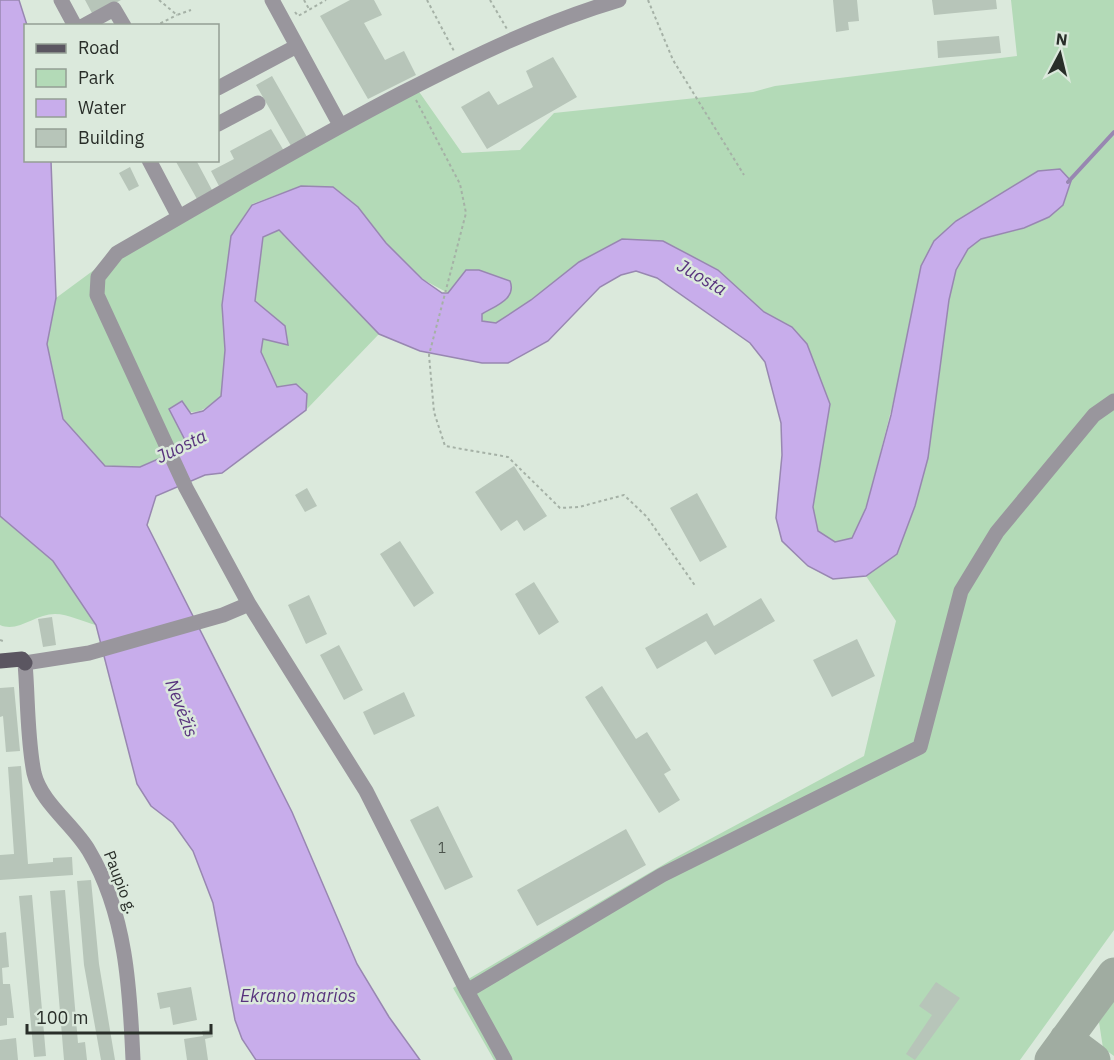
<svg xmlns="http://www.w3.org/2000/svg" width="1114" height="1060" font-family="'IBM Plex Sans',sans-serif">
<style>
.green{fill:#b3dab7}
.water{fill:#c8adeb;stroke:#9887b1;stroke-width:1.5}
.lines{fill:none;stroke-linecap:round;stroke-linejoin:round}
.stream{stroke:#9887b1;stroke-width:4}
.taxiway{stroke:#a0aca1;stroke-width:33}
.building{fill:#b7c5b9}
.path{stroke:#a5b1a6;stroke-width:2;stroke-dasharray:3 3;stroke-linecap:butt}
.minor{stroke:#99969d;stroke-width:15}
.major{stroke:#5b5661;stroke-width:15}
.labels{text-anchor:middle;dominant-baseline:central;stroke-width:5;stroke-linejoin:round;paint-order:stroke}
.number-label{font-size:14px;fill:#4c544d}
.street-label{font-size:16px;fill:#292e29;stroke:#dbe9dc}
.water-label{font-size:18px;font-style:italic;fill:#58337d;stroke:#dbe9dc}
</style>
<rect width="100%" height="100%" fill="#dbe9dc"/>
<!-- green -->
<path class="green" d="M1011 0H1114V930L1020 1060H494L453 988 673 859 864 756 896 621 866 576 897 554 915 506 928 458 949 300 956 270 968 249 981 239 1025 228 1049 217 1060 169 1038 171 957 221 934 241 866 509 852 538 835 542 818 531 813 507 830 404 792 327 764 312 718 270 663 241 531 300 496 323 482 321V314L507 299 466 270 448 293 422 279 386 243 358 207 301 186 252 204 231 236 222 305 225 350 221 396C200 414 197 415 169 408L188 446 140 467 105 466 63 419 47 344 56 298 117 253 415 86 462 153 520 150 554 113 753 92 775 86 1017 56Z
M278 230 379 334 306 410 307 394 296 385 277 387 261 352 263 339 288 345 255 301 263 237Z
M0 516 53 561 96 625C84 622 68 614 55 614 35 614 18 633 0 625Z
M1114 1001V1056L1103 1048 1099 1022Z"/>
<!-- water -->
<path class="water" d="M0 0H19L27 25 26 160 51 161 56 298 47 344 63 419 105 466 140 467 188 446 169 409 182 401 191 414 203 411 221 396 225 350 222 305 231 236 252 205 301 186 333 187 358 207 386 243 422 279 442 293H448L466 270H479L510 281C517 299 495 306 482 314V321L496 323 531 300 579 262 622 239 663 241 718 270 764 312 792 327 807 344 830 404 813 507 818 531 835 542 852 538 866 508 891 415 921 266 934 241 956 221 1038 171 1060 169 1071 181 1063 205 1049 217 1024 228 981 239 968 249 956 270 949 300 928 458 915 506 897 554 866 576 833 579 808 566 782 541 776 518 782 455 781 423 765 362 750 343 657 278 636 271 621 275 600 287 548 341 508 363H482L420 351 379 334 279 230 263 237 255 301 285 326 288 345 263 339 261 352 277 387 296 384 307 394 306 410 222 473 205 475 156 496 147 525 292 812 357 964 389 1017 420 1060H256L242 1039 235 1020 213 903 193 851 173 823 151 806 137 784 96 625 53 561 0 516Z"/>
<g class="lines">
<!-- stream -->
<path class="stream" d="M1068 182 1114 132"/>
<!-- taxiway -->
<path class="taxiway" d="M1066 1039 1094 1060
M1051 1060 1114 974"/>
</g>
<!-- building -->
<path class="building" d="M85 0H121L93 15Z
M350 0H374L382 15 364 23 385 60 404 51 416 75 368 99 320 16Z
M833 0H857L859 21 848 22 849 30 836 32Z
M932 0H996L997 9 934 15Z
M999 36 1001 53 938 58 937 41Z
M553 57 577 97 487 149 461 107 489 91 498 105 533 87 526 71Z
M272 76 307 137 291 146 256 85Z
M271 129 284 151 219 186 211 171 234 159 230 151Z
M175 160H196L212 190 197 199Z
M130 167 139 186 129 191 119 173Z
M514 466 547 516 524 531 517 520 501 531 475 492Z
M307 488 317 506 305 512 295 495Z
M697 493 727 547 700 562 670 508Z
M400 541 434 593 414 607 380 554Z
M534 582 559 622 539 635 515 594Z
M309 595 327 634 306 644 288 605Z
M761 598 775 621 715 655 706 641 657 669 645 648 707 613 714 626Z
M52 617 56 645 43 647 38 619Z
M857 639 875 676 832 697 813 660Z
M339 645 363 690 344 700 320 655Z
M602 686 636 739 647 732 671 770 664 774 680 800 659 813 585 697Z
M14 687 20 751 6 752 3 716 0 717V688Z
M404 692 415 716 374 735 363 712Z
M21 766 28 864 53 862V858L72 857 73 875 0 880V855L14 854 8 767Z
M438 806 473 877 445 890 410 820Z
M626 829 646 865 537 926 517 890Z
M91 880 99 964 115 1060H101L84 965 77 881Z
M65 890 78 1043 85 1042 87 1060H64L50 891Z
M32 895 46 1056 34 1057 19 896Z
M6 932 9 967 2 968 3 984H10L14 1018H7V1025L0 1026V933Z
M936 982 960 998 915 1060 906 1054 932 1015 919 1006Z
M191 987 197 1020 173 1025 170 1007 160 1009 157 993Z
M212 1030 213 1037 205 1039 208 1060H187L184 1039 203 1036 202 1031Z
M16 1038 18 1060H0V1040Z"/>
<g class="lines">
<!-- path -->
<path class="path" d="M159 0 177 15 191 10
M304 0 309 9
M427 0 455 53
M490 0 507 29
M648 0 673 60 744 175
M295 12 298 16 326 0
M155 26 177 15
M416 100 460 184 466 213 429 355 434 412 445 446 508 457 560 508 579 507 624 495 647 517 696 587
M0 640 3 641"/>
<!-- minor -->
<path class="minor" d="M61 0 75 26
M272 0 340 125
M83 26 114 9 124 26
M218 88 297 46
M218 124 258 103
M149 160 179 217
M249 604 366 791 467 991 505 1060
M467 991 662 875 920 747 961 591 997 532 1094 415 1114 401
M133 1060C130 989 126 913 89 851 74 825 41 803 34 773 27 738 28 698 25 663L89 653 223 615 249 604 186 488 97 295 98 277 117 253C211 199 306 143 402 93 472 57 544 22 619 0"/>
<!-- major -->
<path class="major" d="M0 661 22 659 25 663"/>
</g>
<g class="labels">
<!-- number labels -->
<g class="number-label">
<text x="442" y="848">1</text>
</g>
<!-- street labels -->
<g class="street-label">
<text transform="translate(121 882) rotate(69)">Paupio g.</text>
</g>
<!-- water labels -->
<g class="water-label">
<text transform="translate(702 277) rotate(30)">Juosta</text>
<text transform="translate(181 446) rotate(-26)">Juosta</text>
<text transform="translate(182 708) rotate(69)">Nevėžis</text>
<text x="298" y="995">Ekrano marios</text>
</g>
</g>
<!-- legend -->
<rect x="24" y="24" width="195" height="138" fill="#dbe9dc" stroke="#949e94" stroke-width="1.5"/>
<rect x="36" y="44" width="30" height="9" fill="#5b5661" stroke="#949e94" stroke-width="1.5"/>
<text x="78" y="54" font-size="18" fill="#292e29">Road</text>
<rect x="36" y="69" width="30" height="18" fill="#b3dab7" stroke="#949e94" stroke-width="1.5"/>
<text x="78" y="84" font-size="18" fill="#292e29">Park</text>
<rect x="36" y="99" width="30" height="18" fill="#c8adeb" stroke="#949e94" stroke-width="1.5"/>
<text x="78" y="114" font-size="18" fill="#292e29">Water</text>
<rect x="36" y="129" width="30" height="18" fill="#b7c5b9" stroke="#949e94" stroke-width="1.5"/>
<text x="78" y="144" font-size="18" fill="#292e29">Building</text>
<!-- north arrow -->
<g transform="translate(1060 54) rotate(7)" stroke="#dbe9dc" stroke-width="4.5" paint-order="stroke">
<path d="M0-4.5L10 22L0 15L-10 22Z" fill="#292e29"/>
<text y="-9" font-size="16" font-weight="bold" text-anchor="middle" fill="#292e29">N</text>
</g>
<!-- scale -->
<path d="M27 1024v9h184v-9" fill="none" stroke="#292e29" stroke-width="3"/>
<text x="36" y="1024" font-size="18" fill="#292e29" stroke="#dbe9dc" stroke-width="4.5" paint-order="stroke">100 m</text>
</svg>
